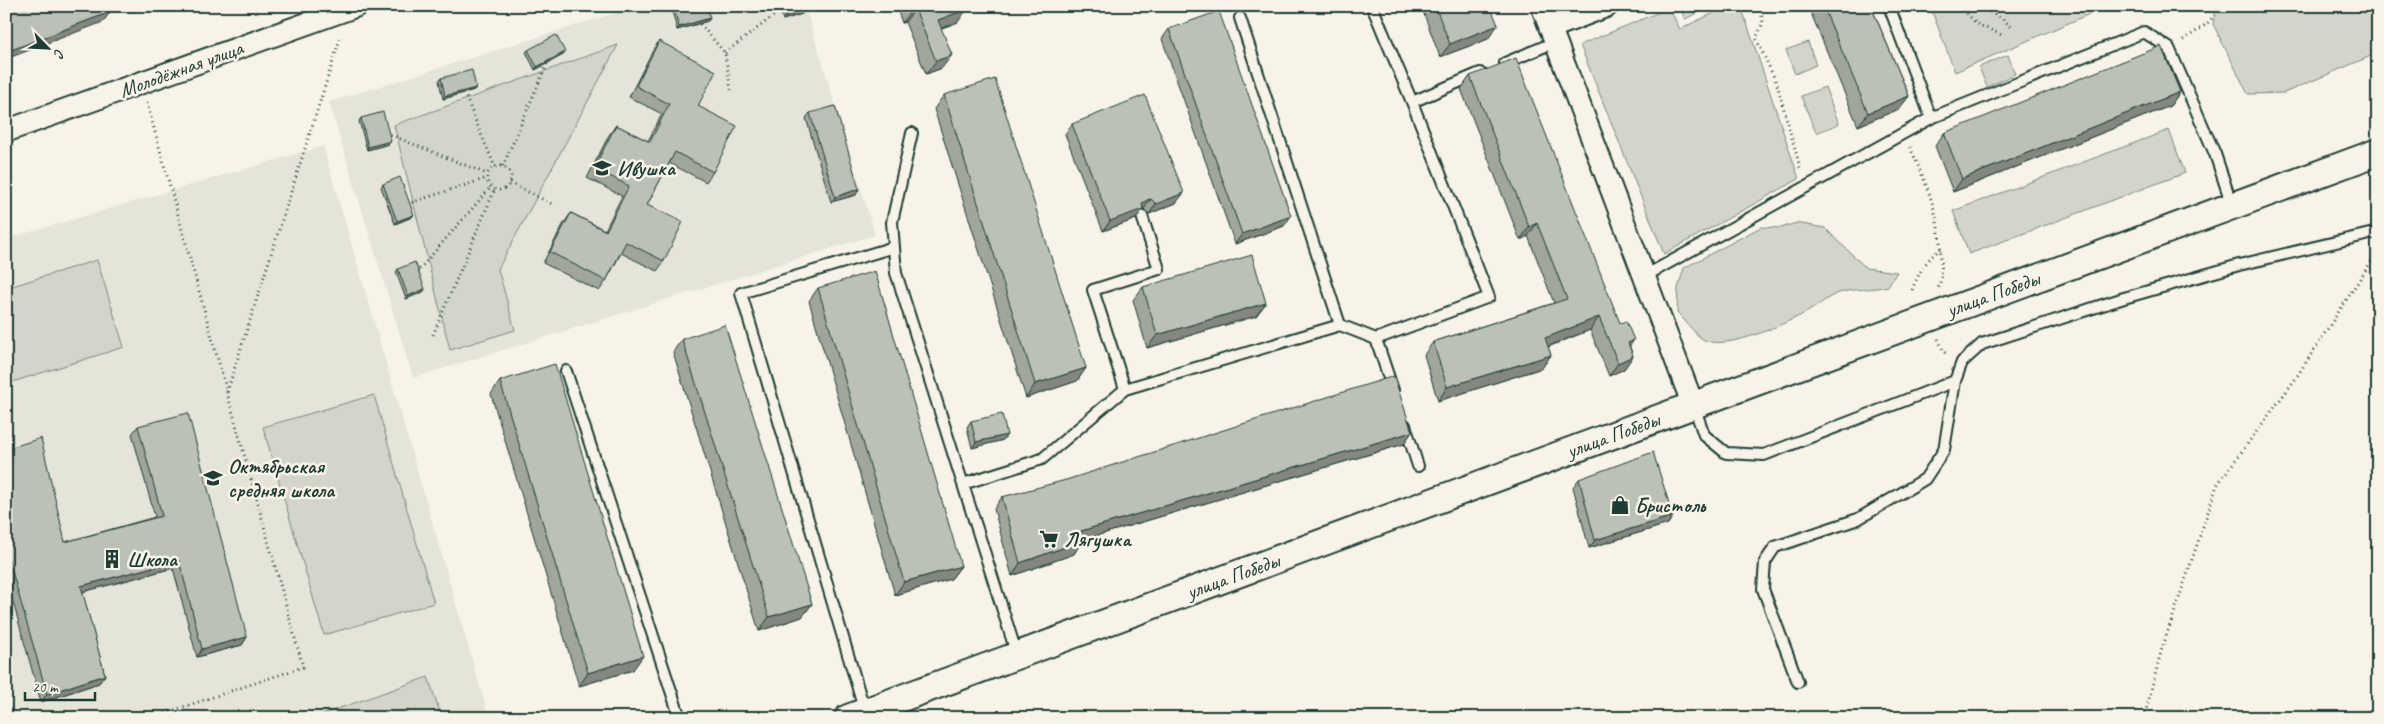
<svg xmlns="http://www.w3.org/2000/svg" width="2384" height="724" font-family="Caveat,sans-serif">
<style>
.built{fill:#e5e4d9}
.green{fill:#d3d5ca;stroke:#79897f}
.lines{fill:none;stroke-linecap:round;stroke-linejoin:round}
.service-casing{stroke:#1f3d34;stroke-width:14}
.minor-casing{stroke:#1f3d34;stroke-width:25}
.tertiary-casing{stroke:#1f3d34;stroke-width:30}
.path{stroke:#1f3d34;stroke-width:3;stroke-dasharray:1 4;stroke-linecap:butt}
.service{stroke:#f7f3e8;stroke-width:10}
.minor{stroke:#f7f3e8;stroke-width:21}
.tertiary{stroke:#f7f3e8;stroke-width:26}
.wall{fill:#a1a69d;stroke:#1f3d34}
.shaded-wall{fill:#83877f;stroke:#1f3d34}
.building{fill:#bbc1b6;stroke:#1f3d34}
.labels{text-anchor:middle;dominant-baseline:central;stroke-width:5;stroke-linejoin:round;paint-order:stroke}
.street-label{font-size:21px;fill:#1f3d34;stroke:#f7f3e8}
.poi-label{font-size:21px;font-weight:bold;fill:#1f3d34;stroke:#f7f3e8;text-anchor:start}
</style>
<rect width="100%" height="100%" fill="#f7f3e8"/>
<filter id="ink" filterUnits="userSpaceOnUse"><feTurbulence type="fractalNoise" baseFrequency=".02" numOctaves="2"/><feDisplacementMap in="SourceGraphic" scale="10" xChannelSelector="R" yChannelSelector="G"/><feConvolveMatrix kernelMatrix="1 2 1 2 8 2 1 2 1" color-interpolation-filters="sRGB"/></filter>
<g filter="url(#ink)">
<!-- built -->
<path class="built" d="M638 6H805L875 235 413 378 329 102Z
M323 146 489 718H6V239Z"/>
<!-- green -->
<path class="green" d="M1679 6H1709L1710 7 1685 19Z
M1717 6H1741L1799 179 1664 254 1580 45 1669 8 1680 29 1718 11Z
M1930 6H2108L1955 72Z
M2216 6H2378V53L2284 93 2248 94 2213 24Z
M1808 42 1816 65 1795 74 1786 50Z
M618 45 498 269 515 330 450 350 394 125Z
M2008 55 2015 74 1987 87 1979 67Z
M1825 87 1839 124 1816 133 1801 96Z
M2169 130 2185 173 1969 254 1953 211Z
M1796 223 1825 228 1866 268 1897 272 1888 286C1872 290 1855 288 1839 293 1829 296 1819 305 1809 311 1786 323 1729 351 1704 340 1695 335 1685 320 1677 312L1678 288 1684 268 1761 227 1781 228Z
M97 260 124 347 6 384V288Z
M374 395 434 603 324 635 263 427Z
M428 677 442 718H312Z
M6 691 14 718H6Z"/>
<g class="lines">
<!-- service casing -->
<g class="service-casing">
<path id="service" d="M1372 6 1412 102 1480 73
M1889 6 1931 118
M1240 18 1340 325
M1505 63 1555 42
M912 133 892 222 896 273 1017 655
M1643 277 1931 118 2144 32 2169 48 2215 154 2232 205
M566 371 680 718
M1125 389 1093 290 1159 269 1142 216
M1393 390 1376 339 1489 297 1412 102
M1694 406 1704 435 1726 453 1764 455 1955 381
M1405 425 1418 466
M963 484 1042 459 1125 389 1340 325 1376 339
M1798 682 1763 589 1765 562 1775 547 1858 519 1925 479 1944 450 1955 381 1962 362 1982 344 2124 298 2239 265 2378 232
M865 712 741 293 894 247"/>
</g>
<!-- minor casing -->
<g class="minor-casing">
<path id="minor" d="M1542 6 1693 405
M1550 28 1607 6
M6 131 356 6"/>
</g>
<!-- tertiary casing -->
<g class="tertiary-casing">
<path id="tertiary" d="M848 718 2378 152"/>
</g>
<!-- path -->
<path class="path" d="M1760 6 1763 23 1756 38 1777 84 1801 171
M1960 6 1977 24 2004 36
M1976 6 2002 18 2011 27
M700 24 725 53 731 90
M2183 40 2207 24 2222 6
M725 53 780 11
M464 93 495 167
M147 103 303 667 150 718
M386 133 487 174
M1910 147C1927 185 1940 215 1941 258 1942 269 1942 278 1938 289
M487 178a12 12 0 1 1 24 0a12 12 0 1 1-24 0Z
M503 166 547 64
M510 183 554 205
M407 204 487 178
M416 273 491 187
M1912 290C1919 273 1925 260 1941 249
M433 335 495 189
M1938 339 1944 352 1948 354
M227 392 341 36
M2144 718 2161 652 2217 485 2294 381 2378 251"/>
<!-- service -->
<use href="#service" class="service"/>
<!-- minor -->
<use href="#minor" class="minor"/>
<!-- tertiary -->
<use href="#tertiary" class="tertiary"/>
</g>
<!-- wall -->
<path class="wall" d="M779 6H802V14L783 20Z
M896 6H966L958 22 941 28 942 68 926 74 905 22 902 23Z
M1421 6H1490L1488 39 1440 57Z
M1808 6H1871L1909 96 1899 109 1858 126Z
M674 9 710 18 708 21 677 30 672 11Z
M1169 29 1284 226 1235 244 1162 39Z
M659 41 698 106 713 172 706 182 669 163 647 205 664 261 657 271 621 253 606 281 599 291 543 263 564 223 571 213 605 230 622 196 587 178 609 135 616 125 648 141 662 114 629 97 652 52Z
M528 50 563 55 535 70 526 52Z
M1470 76 1630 347 1633 356 1624 369 1609 376 1590 330 1548 347 1551 355 1542 368 1438 401 1424 355 1433 342 1554 303 1528 236 1520 240 1461 89Z
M441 78 476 88 474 90 443 99 439 81Z
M2180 92 2170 106 1953 192 1935 146 1944 133Z
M944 95 1086 368 1077 381 1026 398 934 109Z
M810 113 856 195 831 202 806 118Z
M361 118 389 144 367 150 359 121Z
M1072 124 1176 203 1149 214 1144 209 1142 210 1136 219 1103 231 1065 134Z
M383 184 412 217 395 224 381 187Z
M398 269 425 289 423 292 406 299 396 272Z
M1143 287 1266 303 1256 316 1147 348 1133 300Z
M818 288 961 566 951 579 895 595 809 301Z
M682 339 812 604 802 617 759 631 673 352Z
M500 381 633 670 579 686 491 394Z
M971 421 1003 440 972 448 967 427Z
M138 426 247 637 242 645 197 657 173 568 82 592 105 675 99 683 41 702 6 577V449L65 542 155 517 132 434Z
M1404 444 1082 540 1074 554 1012 576 994 509 1002 497Z
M1579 479 1673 516 1668 524 1589 548 1573 487Z"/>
<!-- shaded-wall -->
<path class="shaded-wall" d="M915 9 905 22 902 23 911 10Z
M967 9 958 22 929 33 938 20Z
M804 11 802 14 783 20 785 17Z
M110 12 103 22 6 59V52Z
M710 18 708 21 677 30 679 27Z
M1498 25 1488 39 1440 57 1450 44Z
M565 52 563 55 535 70 537 67Z
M952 55 942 68 926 74 936 61Z
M476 88 474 90 443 99 445 96Z
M2180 92 2170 106 1953 192 1962 179Z
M1909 96 1899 109 1858 126 1868 113Z
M391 141 389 144 367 150 368 147Z
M859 189 856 195 831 202 835 197Z
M1184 193 1176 203 1149 214 1156 204Z
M1151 199 1144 209 1142 210 1136 219 1103 231 1110 221 1142 204 1147 200Z
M414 215 412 217 395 224 397 221Z
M1291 216 1284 226 1235 244 1242 234Z
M1537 223 1528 236 1520 240 1529 227Z
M425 289 423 292 406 299 408 296Z
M1266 303 1256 316 1147 348 1157 335Z
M1599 317 1590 330 1536 351 1545 338Z
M1634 340 1625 353 1628 343Z
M1551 355 1542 368 1438 401 1447 387Z
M1633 356 1624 369 1609 376 1618 363Z
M1086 368 1077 381 1026 398 1035 384Z
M1412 432 1404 444 1072 543 1081 531Z
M1007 435 1003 440 972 448 976 442Z
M1673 516 1668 524 1589 548 1595 540Z
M1082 541 1074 554 1012 576 1020 563Z
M179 560 173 568 75 594 81 586Z
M961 566 951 579 895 595 904 582Z
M812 604 802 617 759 631 769 617Z
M247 637 242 645 197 657 202 649Z
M643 656 633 670 579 686 588 673Z
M105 675 99 683 41 702 47 694Z"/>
<!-- building -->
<path class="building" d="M6 6H107L110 12 6 52Z
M682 6H707L710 18 679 27 674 9Z
M781 6H802L804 11 785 17Z
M910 6H966L967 9 938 20 952 55 936 61 915 9 911 10Z
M1435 6H1490L1498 25 1450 44Z
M1823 6H1871L1909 96 1868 113Z
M1219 11 1291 216 1242 234 1169 29Z
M556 35 565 52 537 67 528 50Z
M659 41 716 71 698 106 737 126 713 172 675 152 647 205 683 222 664 261 626 242 606 281 550 252 571 213 606 231 629 186 594 168 616 125 650 142 669 104 636 86Z
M2161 46 2180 92 1962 179 1944 133Z
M1516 58 1620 323 1626 321 1634 340 1628 343 1633 356 1618 363 1599 317 1545 338 1551 355 1447 387 1433 342 1567 299 1537 223 1529 227 1470 76Z
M472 70 476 88 445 96 441 78Z
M995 79 1086 368 1035 384 944 95Z
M1145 95 1184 193 1156 204 1151 199 1147 200 1142 204 1143 209 1110 221 1072 124Z
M835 106 859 189 835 197 810 113Z
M383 112 391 141 368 147 361 118Z
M400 177 414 215 397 221 383 184Z
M1252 255 1266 303 1157 335 1143 287Z
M415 262 425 289 408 296 398 269Z
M875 271 961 566 904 582 818 288Z
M725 325 812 604 769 617 682 339Z
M555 364 643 656 588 673 500 381Z
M1394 376 1412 432 1081 531 1082 541 1020 563 1002 497 1066 480Z
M188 413 247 637 202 649 179 560 81 586 105 675 47 694 6 550V449L41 438 65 542 162 516 138 426Z
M1002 414 1007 435 976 442 971 421Z
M1653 452 1673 516 1595 540 1579 479Z"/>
</g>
<!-- icons -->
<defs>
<g id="school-bare" transform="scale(1.5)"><path d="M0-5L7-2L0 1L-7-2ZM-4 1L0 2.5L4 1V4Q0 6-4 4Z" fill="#1f3d34" stroke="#f7f3e8" stroke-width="2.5" paint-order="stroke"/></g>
<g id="shop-bare" transform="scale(1.5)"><path d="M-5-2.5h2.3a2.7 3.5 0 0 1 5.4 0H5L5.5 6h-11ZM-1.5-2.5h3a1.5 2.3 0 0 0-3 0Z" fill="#1f3d34" stroke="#f7f3e8" stroke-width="2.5" paint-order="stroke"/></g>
<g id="supermarket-bare" transform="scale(1.5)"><path d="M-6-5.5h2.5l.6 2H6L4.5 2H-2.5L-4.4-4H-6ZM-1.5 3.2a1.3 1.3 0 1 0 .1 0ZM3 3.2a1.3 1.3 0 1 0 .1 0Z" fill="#1f3d34" stroke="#f7f3e8" stroke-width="2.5" paint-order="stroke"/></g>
<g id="building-bare" transform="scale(1.5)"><path d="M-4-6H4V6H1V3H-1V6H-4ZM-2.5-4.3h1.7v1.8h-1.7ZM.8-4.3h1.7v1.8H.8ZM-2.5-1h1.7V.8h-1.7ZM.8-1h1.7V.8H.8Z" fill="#1f3d34" stroke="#f7f3e8" stroke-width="2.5" paint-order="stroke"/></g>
</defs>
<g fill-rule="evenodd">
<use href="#school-bare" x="602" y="168"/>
<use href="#school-bare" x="213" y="478"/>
<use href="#shop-bare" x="1620" y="505"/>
<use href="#supermarket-bare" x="1049" y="539"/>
<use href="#building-bare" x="112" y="559"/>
</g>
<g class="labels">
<!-- street labels -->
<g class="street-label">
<text transform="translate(181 69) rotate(-20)">Молодёжная улица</text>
<text transform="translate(1993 294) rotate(-20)">улица Победы</text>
<text transform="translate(1613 435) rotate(-20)">улица Победы</text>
<text transform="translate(1233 576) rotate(-20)">улица Победы</text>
</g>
<!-- poi labels -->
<g class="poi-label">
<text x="617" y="168">Ивушка</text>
<text x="228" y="466">Октябрьская<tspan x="228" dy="24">средняя школа</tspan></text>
<text x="1635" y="505">Бристоль</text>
<text x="1064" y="539">Лягушка</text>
<text x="127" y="559">Школа</text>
</g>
</g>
<!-- margin -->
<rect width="2384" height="724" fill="none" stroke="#f7f3e8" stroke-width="25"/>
<rect x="12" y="12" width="2359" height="699" fill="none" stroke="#1f3d34" stroke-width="2" filter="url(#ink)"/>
<!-- north arrow -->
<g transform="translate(48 48) rotate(114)" stroke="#f7f3e8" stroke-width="4" paint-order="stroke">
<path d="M0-4L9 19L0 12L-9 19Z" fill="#1f3d34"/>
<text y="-8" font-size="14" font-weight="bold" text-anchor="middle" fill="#1f3d34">С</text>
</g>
<!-- scale -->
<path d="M25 692v8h70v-8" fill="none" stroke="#1f3d34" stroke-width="2.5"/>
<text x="32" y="692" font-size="15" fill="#1f3d34" stroke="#f7f3e8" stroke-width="4" paint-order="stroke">20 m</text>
</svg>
